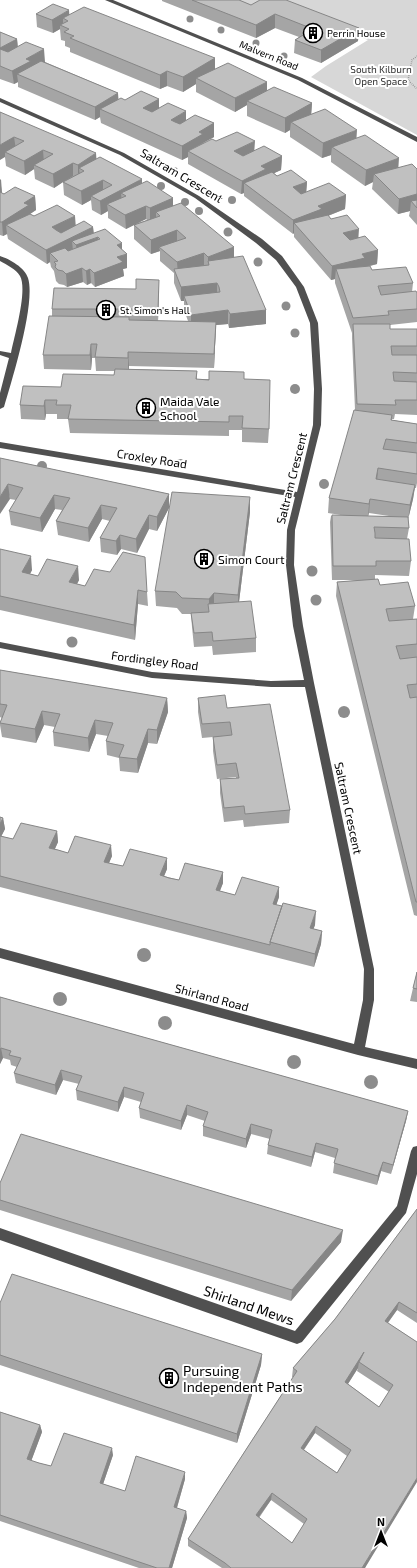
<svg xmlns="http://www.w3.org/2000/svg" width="417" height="1568" font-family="'Exo 2',sans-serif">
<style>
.green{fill:#d7d7d7}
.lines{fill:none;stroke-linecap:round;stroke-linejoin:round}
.path{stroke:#727272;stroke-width:1.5;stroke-dasharray:0.5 1.5;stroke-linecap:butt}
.minor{fill:#505050;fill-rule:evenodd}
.tree{fill:#8c8c8c}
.wall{fill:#a5a5a5;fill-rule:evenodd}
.shaded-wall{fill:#868686}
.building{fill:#c0c0c0;stroke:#868686;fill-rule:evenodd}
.labels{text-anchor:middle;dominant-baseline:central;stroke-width:4;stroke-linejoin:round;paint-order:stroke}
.far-poi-label{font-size:10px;fill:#000;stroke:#fff;text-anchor:start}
.far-street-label{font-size:10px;fill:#000;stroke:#fff}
.far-park-label{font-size:10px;fill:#2e2e2e;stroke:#fff}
.street-label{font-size:12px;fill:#000;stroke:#fff}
.poi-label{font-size:12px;fill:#000;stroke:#fff;text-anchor:start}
.near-street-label{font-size:14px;fill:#000;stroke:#fff}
.near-poi-label{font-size:14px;fill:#000;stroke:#fff;text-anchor:start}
</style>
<rect width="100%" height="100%" fill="#fff"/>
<!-- green -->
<path class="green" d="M213 0H417V135L311 77 326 66 368 40 271 4 251 14Z"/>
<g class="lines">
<!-- path -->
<path class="path" d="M417 56 412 60 408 80 417 89"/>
<!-- minor -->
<path class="minor" d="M105 0H113L302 78 417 137V142L298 80Z
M0 98 124 153 199 196 262 239 282 256 304 287 318 323 322 389 321 425 295 530 294 565 303 626 314 683 374 969V1000L365 1047 417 1059V1069L358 1055 0 958V948L354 1044 363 1000 364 969 305 687H271L152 678 0 648V642L152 672 271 681 304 680 293 626 286 565 287 530 295 497 0 448V442L297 492 313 425 314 389 310 323 296 287 276 260 256 243 195 198 120 155 0 102Z
M0 256C10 259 25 268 28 278 36 303 12 380 4 407L0 409V393L9 358 0 355V351L11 353C14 337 28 290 20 276 16 269 7 265 0 261Z
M417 1146V1174L406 1213 302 1342 297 1344 0 1240V1228L295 1331 397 1206 411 1151 413 1147Z"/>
</g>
<!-- trees -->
<g class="tree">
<circle cx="190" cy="19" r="3.5"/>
<circle cx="221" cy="30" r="3.5"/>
<circle cx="256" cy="43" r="3.5"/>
<circle cx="284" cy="56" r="3.5"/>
<circle cx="174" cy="171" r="4"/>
<circle cx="161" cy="186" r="4"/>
<circle cx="232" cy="200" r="4"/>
<circle cx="185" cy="202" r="4"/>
<circle cx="199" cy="211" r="4"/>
<circle cx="228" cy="232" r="4.5"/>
<circle cx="258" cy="262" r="4.5"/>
<circle cx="286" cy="306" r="4.5"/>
<circle cx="295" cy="333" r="4.5"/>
<circle cx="295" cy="389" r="5"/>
<circle cx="180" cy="464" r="5"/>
<circle cx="42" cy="466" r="5"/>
<circle cx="324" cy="484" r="5"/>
<circle cx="312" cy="571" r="5.5"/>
<circle cx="316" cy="600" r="5.5"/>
<circle cx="72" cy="642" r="5.5"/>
<circle cx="344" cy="712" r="6"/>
<circle cx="144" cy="955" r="7"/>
<circle cx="60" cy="999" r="7"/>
<circle cx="165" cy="1023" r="7"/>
<circle cx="294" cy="1062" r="7"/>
<circle cx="371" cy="1082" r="7"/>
</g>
<!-- wall -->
<path class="wall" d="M162 0H239L251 5 359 28 358 41 321 63 294 53 295 40 299 37 275 28 256 38 162 1Z
M36 14 69 15 215 58V69L267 82V90L312 103 311 114 357 138 398 167 417 169V225L409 216 410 211 398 214 372 189 373 182 365 186 331 162V155L322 158 290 137V130L285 133 247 116V105L235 112 196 92V84L183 92 167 86 160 89 70 52V48L65 46V41L61 40 60 29 53 33 37 27Z
M0 32 17 39 18 47 45 62 118 93V99L125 100 159 99V108L186 120 214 123V137L203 143 216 141 254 151 282 156 281 170 274 173 277 176 307 182 306 192 346 195 345 209 328 216 331 219 378 250 377 264 367 267 372 270 413 283 412 292 417 293V322L390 325V329H417V415L395 414 394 419H392V420L417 424V483L416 488H415L413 499 408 519 409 528 407 539 411 561 409 576 375 575V579L380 585 415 606 413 619H417V916L414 915 336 596 337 582 359 580H332L330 522 331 516H347L328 513 329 498 355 410 352 338V333L335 283V279L331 280 294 237V233L293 234 244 196V193L241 194 188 164V157L182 160 101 123 100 117 95 120 18 87V82L14 84 0 79ZM369 513 389 516H368Z
M0 112 97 159 142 183 173 198V206L234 247V257L266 310V324L229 328 228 324 216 325 214 368 129 366V369L197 371V379H244L269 429 268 443 242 442V430H229V436L70 433 68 419H57V414H46L45 420 21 419 20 405 61 387 114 375 115 371H96L95 358H92L91 370 44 369 43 355 52 316V309L159 291 158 321H188L184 310V301H181L174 283V273L160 261V251L151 254 134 239V225L126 229 108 218V211L101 215 92 210 91 200 82 205 64 195 63 182 54 188 35 179 34 169 25 175 6 166ZM146 219 147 220 138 223Z
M0 179 2 193 4 194 35 196 36 210 30 214 34 216 76 225 93 227 94 234 122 250 127 254V268L123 269 124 276 95 287 91 283 87 285 83 282 67 287 64 285 59 284 56 281 54 271 51 267 50 262 47 264 8 239 7 234 3 236 0 235Z
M0 458 169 494V508L157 531 149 529 137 553 121 549 117 555 101 552 100 538 110 521 102 519 89 542 58 535 56 521 62 510 55 509 42 532 11 525 9 511 16 500 10 499Z
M250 497V512L239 602 256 638V652L213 655 212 646 194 647 192 627 191 614H182L177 608 156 606 155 591Z
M0 549 32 570 30 574 38 576 79 580 77 584 85 586 94 569 147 592 148 606 138 604 135 640 0 610Z
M0 670 167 698 168 712 157 744 148 743 138 773 120 771 119 758 107 755 106 741 108 736 96 734 89 752 54 746 53 732 55 727 44 725 36 743 2 737 0 725V722L2 718 0 717Z
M198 698 227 708 290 810 289 823 244 827 243 820 224 822 220 793V779L236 778V777L217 779 213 751V737L202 738 198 712Z
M0 817 3 818 5 829 1 836 13 839 57 831 58 842 55 849 68 853 112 856 109 863 123 866 167 869 164 876 179 880 223 872V883L220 891 235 895 279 897 276 905 315 925 313 929 322 931 321 944 314 967 0 887Z
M417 972V1002L410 1001 413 988Z
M0 997 408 1111 406 1121 391 1174 381 1171 377 1185 333 1173 335 1158 315 1152 311 1167 267 1154 268 1145 270 1139 251 1134 246 1148 203 1136V1126L205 1121 187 1115 181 1130 140 1118 139 1108 141 1102 124 1097 118 1112 77 1100 76 1090 79 1084 63 1080 56 1095 16 1083 14 1073 17 1067 11 1065 10 1060 3 1058 0 1064Z
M0 1183 341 1242 291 1301 0 1210Z
M417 1209V1323L397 1310 388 1323 417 1342 365 1568H222L188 1546V1539L293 1377H292L293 1368 335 1319ZM358 1368 357 1371 389 1392 379 1407 348 1384ZM315 1433 347 1456 337 1473 304 1450ZM271 1500 304 1524 292 1543 259 1518Z
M0 1303 262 1354 261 1365 237 1443 0 1365Z
M0 1412 40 1425 42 1432 31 1461 51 1466 113 1455 103 1484 125 1491 185 1479 177 1508 186 1511 187 1518 172 1568H139L0 1521Z"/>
<!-- shaded-wall -->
<path class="shaded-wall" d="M69 10 70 23 68 21 63 18V26L60 25V29L53 33 52 20Z
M275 14V28L256 38V25Z
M359 28 358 41 321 63V50Z
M17 39 18 52 0 56V48Z
M44 49 45 62 17 74 18 82 14 84 12 71 26 59Z
M215 58V73L196 78V84L183 92V77Z
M167 71V86L160 89V75Z
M267 82V96L247 101V105L235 112V98Z
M118 93 119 106 100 109V117L95 120V107Z
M159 99V113L144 121 143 108Z
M312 103 311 118 291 122 290 130 285 133V118Z
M186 111V125L171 133V120Z
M214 123V137L188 151V157L182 160V146L199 132Z
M357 130 356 145 332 147 331 155 322 158 323 143Z
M14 137 16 150 5 152V157L0 160V145Z
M255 141 254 155 234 165V151Z
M43 150 44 163 34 165V169L25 175 24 161Z
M96 153 97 167 84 171 79 168 80 177 78 178V165Z
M282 156 281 170 266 177 244 183V193L241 194 242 181 261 166Z
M399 158 398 173 374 174 373 182 365 186 366 170Z
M73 163V176L63 182 54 188 53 174Z
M1 179 2 193 0 195V180Z
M142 179V192L126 196 121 193 122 204H107L108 211 101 215 100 201Z
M103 180V194L91 196V200L82 205 81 191Z
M307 182 306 196 292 201 293 187Z
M417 194V208L411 201 410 211 398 214 399 199Z
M346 195 345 209 322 218 294 223V233L293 234V220L318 206Z
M35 196 36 210 30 214 6 225 7 234 3 236 2 222 24 203Z
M173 198V211L156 212V220L150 222V208Z
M146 206V219L126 229 125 215Z
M75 216 76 229 53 241 52 227Z
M93 227 94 239 98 237V251L77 259 76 245 72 241 73 251 50 253V262L47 264 46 250Z
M359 229 358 243 342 246 343 233Z
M177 230V244L159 247 160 251 151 254V240Z
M122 243V256L127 254V268L123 269 124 276 95 287 94 273 117 245Z
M234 247V261L209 265 208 262V257Z
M378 250 377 264 364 267 336 269 335 279 331 280 332 266 362 254Z
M204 253V267L178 276 177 262Z
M82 268 83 282 67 287 66 274Z
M90 269 91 283 87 285 86 271Z
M159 280V291L158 321V309Z
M217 283V297L184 296V301H181V287Z
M228 310V324L216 325 214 368V354L191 329V315Z
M266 310V324L229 328 230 314Z
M91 344 92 358 91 370 90 355Z
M128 352 129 366 128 372Z
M45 400 46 414 45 420 44 406Z
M378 468 377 483 376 479Z
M8 484 10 499 0 514V497Z
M415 485 413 499 408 520 410 505Z
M169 494V508L157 531V517Z
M54 495 55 509 42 532 40 518Z
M250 497V512L238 610V595Z
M370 499 369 513 368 519 369 504Z
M101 505 102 519 89 542 88 528Z
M149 515V529L137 553 136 539Z
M120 535 121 549 117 555 116 541Z
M31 556 32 570 23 587 22 572Z
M78 566 79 580 70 597 69 582Z
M138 590V604L135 640 134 625Z
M214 593V608L209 614V599Z
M167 698 168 712 157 744V730Z
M42 711 44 725 36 743 35 729Z
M95 720 96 734 89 752 88 738Z
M148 729V743L138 773 137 759Z
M3 818 5 829 0 839V824Z
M57 831 58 842 50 859 49 848Z
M111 845 112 856 105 872 104 862Z
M167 858V869L160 886V875Z
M223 872V883L216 900V890Z
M279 887V897L273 915V904Z
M316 911 315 925 309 941 310 928Z
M322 931 321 944 314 967 315 954Z
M1 1048 3 1058 0 1064V1050Z
M61 1070 63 1080 56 1095 55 1085Z
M124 1087V1097L118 1112V1102Z
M187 1105V1115L181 1130V1121Z
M408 1111 406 1121 391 1174 393 1165Z
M251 1124V1134L246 1148V1139Z
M316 1143 315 1152 311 1167 312 1157Z
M383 1162 381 1171 377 1185 378 1176Z
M343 1230 341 1242 291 1301 292 1290Z
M399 1302 397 1310 383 1329 385 1321Z
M364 1352 359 1362 358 1368 344 1390 345 1382Z
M262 1354 261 1365 237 1443V1434Z
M40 1425 42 1432 29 1467 27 1459Z
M316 1426 315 1433 300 1455 301 1448Z
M112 1448 113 1455 101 1490 100 1483Z
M185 1472V1479L175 1514 174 1507Z
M417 1478V1482L365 1568H362Z
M272 1493 271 1500 255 1522 256 1515Z
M186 1511 187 1518 172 1568H169Z"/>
<!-- building -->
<path class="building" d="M192 0H239L251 5 260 0H286L359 28 321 50 295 40 313 29 275 14 256 25Z
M53 4 69 10 52 20 36 14Z
M84 7 215 58 183 77 167 71 160 75 70 38 74 36 64 32 69 29 60 25 68 21 63 18Z
M0 32 17 39 0 48Z
M26 42 44 49 26 59 31 61 12 71 0 66V49L8 52Z
M41 61 118 93 95 107 17 74Z
M228 63 267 82 235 98 196 78Z
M274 87 312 103 285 118 247 101Z
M141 91 159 99 143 108 152 112 168 103 186 111 171 120 175 122 180 124 195 115 214 123 199 132 203 134 182 146 100 109 121 98 125 100Z
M325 109 357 130 323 143 291 122Z
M0 112 96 153 78 165 73 163 53 174 34 165 53 154 43 150 24 161 5 152 24 141 14 137 0 145Z
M237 132 255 141 234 151 243 156 264 146 282 156 261 166 266 169 242 181 188 151 212 139 216 141Z
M365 135 399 158 366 170 332 147Z
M100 157 142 179 100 201 91 196 112 185 103 180 81 191 63 182 84 171 79 168Z
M412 164 417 169V194L399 199 374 174Z
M291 170 307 182 293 187 301 194 329 183 346 195 318 206 322 209 293 220 244 183 272 172 277 176Z
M147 181 173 198 150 208 146 206 125 215 107 204 126 196 121 193Z
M15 187 35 196 24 203 29 205 2 222H0V192L4 194Z
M417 200V208L411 201Z
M181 203 234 247 208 257 204 253 177 262 159 247 186 238 177 230 151 240 134 225 160 216 156 212Z
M57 205 75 216 52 227 56 230 61 233 84 221 93 227 46 250 6 225 30 214 34 216Z
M328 215 331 219 347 215 359 229 343 233 350 240 365 236 378 250 362 254 365 258 332 266 294 223Z
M105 229 122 243 117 245 127 254 117 257 123 262 94 273 90 269 86 271 82 268 66 274 63 271 58 270 55 267 56 264 54 262 58 261 50 253 65 248 68 251 100 239 98 237 76 245 72 241Z
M243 256 266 310 230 314 228 310 191 315 184 296 220 292 219 287 217 283 181 287 174 269 209 265 208 261Z
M370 266 372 270 406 267 413 283 378 286 381 295 416 291 417 293V309L388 311 389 315 353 318 336 269Z
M136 279 159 280 158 309H52L54 288 136 289Z
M49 316 129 317V320L216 322 214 354 128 352V358L95 357 97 344H91L90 355H43Z
M353 324H390V329H417V346H391L392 355H417V373L393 372 394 381 417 382V400H395L396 405 357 404Z
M115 369 197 371 196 379 209 380V371L244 372V379L270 380 269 429 242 428 243 416H229V422L68 419 71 405H56L57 400H45L44 406 20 405 23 386 61 387 63 374 114 375Z
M354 410 392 415 391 420 417 424V443L386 439 383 449 417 453V474L378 468 376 479 415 485 410 505 370 499 369 504 329 498Z
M0 458 169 494 157 517 149 515 136 539 120 535 116 541 100 538 117 508 101 505 88 528 56 521 70 498 54 495 40 518 9 511 23 488 8 484 0 497Z
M172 492 250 497 238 595 214 593 209 599 182 598 176 592 155 591Z
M332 515 408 517 409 528 374 527 375 533V538L409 539 411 561H376V566H333Z
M0 549 31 556 22 572 38 576 47 559 78 566 69 582 85 586 94 569 110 572 123 552 145 557 147 592 138 590 134 625 0 596Z
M378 579 380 585 408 582 415 606 386 609 389 621 417 619V644L396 646 400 659 417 657V684L407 685 410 698 417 697V902H416L337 582Z
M251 601 256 638 213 641 212 632 194 633 191 613 209 612 208 604Z
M0 670 167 698 157 730 148 729 137 759 119 757 124 745 106 741 113 723 95 720 88 738 53 732 60 714 42 711 35 729 0 723 7 705 0 704Z
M225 695 227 708 270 704 290 810 245 814 244 806 224 808 220 779 239 778 236 763 217 765 213 737 232 735 230 722 202 724 198 698Z
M0 817 3 818 0 824Z
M21 823 57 831 49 848 58 850 68 853 75 836 111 845 104 862 113 864 123 866 130 849 167 858 160 875 169 878 179 880 185 863 223 872 216 890 235 895 242 877 279 887 273 904 282 906 270 942V945L0 876V836L13 839Z
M283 903 316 911 310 928 322 931 315 954 270 942Z
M417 972V989L413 988Z
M0 997 408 1111 393 1165 383 1162 378 1176 334 1163 338 1149 316 1143 312 1157 268 1145 272 1130 251 1124 246 1139 203 1126 208 1112 187 1105 181 1121 139 1108 144 1093 124 1087 118 1102 76 1090 82 1076 61 1070 55 1085 14 1073 21 1058 9 1055 11 1051 1 1048 0 1050Z
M21 1134 343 1230 292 1290 0 1200V1183Z
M417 1209V1313L399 1302 385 1321 417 1342V1478L362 1568H231L225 1563 188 1539 297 1371 293 1368 335 1319ZM364 1352 359 1362 393 1385 379 1407 345 1382ZM316 1426 351 1450 337 1473 301 1448ZM272 1493 307 1519 292 1543 256 1515Z
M12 1274 262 1354 237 1434 0 1355V1303Z
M0 1412 40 1425 27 1459 39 1463 51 1466 64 1433 112 1448 100 1483 125 1491 136 1456 185 1472 174 1507 186 1511 169 1568H157L0 1515Z"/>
<!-- icons -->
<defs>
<g id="building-ring" transform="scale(1)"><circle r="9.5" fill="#fff" stroke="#000" stroke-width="1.5"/><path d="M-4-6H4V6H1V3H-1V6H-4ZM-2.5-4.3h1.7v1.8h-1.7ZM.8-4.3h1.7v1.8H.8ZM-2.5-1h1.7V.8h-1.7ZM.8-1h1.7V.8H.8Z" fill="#000"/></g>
</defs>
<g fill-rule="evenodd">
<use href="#building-ring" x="313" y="33"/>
<use href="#building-ring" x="106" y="310"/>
<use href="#building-ring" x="146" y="408"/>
<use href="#building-ring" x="204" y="559"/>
<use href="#building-ring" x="169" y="1378"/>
</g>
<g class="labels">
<!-- far-poi labels -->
<g class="far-poi-label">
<text x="327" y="33">Perrin House</text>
<text x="120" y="310">St. Simon's Hall</text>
</g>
<!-- far-street labels -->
<g class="far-street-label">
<text transform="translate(269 55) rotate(22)">Malvern Road</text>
</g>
<!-- far-park labels -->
<g class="far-park-label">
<text x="381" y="69">South Kilburn<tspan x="381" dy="12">Open Space</tspan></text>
</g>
<!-- street labels -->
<g class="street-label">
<text transform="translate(182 175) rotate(31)">Saltram Crescent</text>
<text transform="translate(152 458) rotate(9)">Croxley Road</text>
<text transform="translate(291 478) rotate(-76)">Saltram Crescent</text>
<text transform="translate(155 660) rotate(7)">Fordingley Road</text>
<text transform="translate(349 808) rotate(78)">Saltram Crescent</text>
<text transform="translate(212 997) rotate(15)">Shirland Road</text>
</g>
<!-- poi labels -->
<g class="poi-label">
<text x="160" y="401">Maida Vale<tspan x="160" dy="14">School</tspan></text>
<text x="218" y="559">Simon Court</text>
</g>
<!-- near-street labels -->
<g class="near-street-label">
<text transform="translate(249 1305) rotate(19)">Shirland Mews</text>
</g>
<!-- near-poi labels -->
<g class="near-poi-label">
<text x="183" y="1370">Pursuing<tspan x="183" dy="16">Independent Paths</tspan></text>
</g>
</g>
<!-- north arrow -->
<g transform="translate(381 1532)" stroke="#ffffff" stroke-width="3" paint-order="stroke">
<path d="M0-3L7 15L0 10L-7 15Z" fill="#000000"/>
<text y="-6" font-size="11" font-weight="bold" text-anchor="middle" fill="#000000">N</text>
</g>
</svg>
